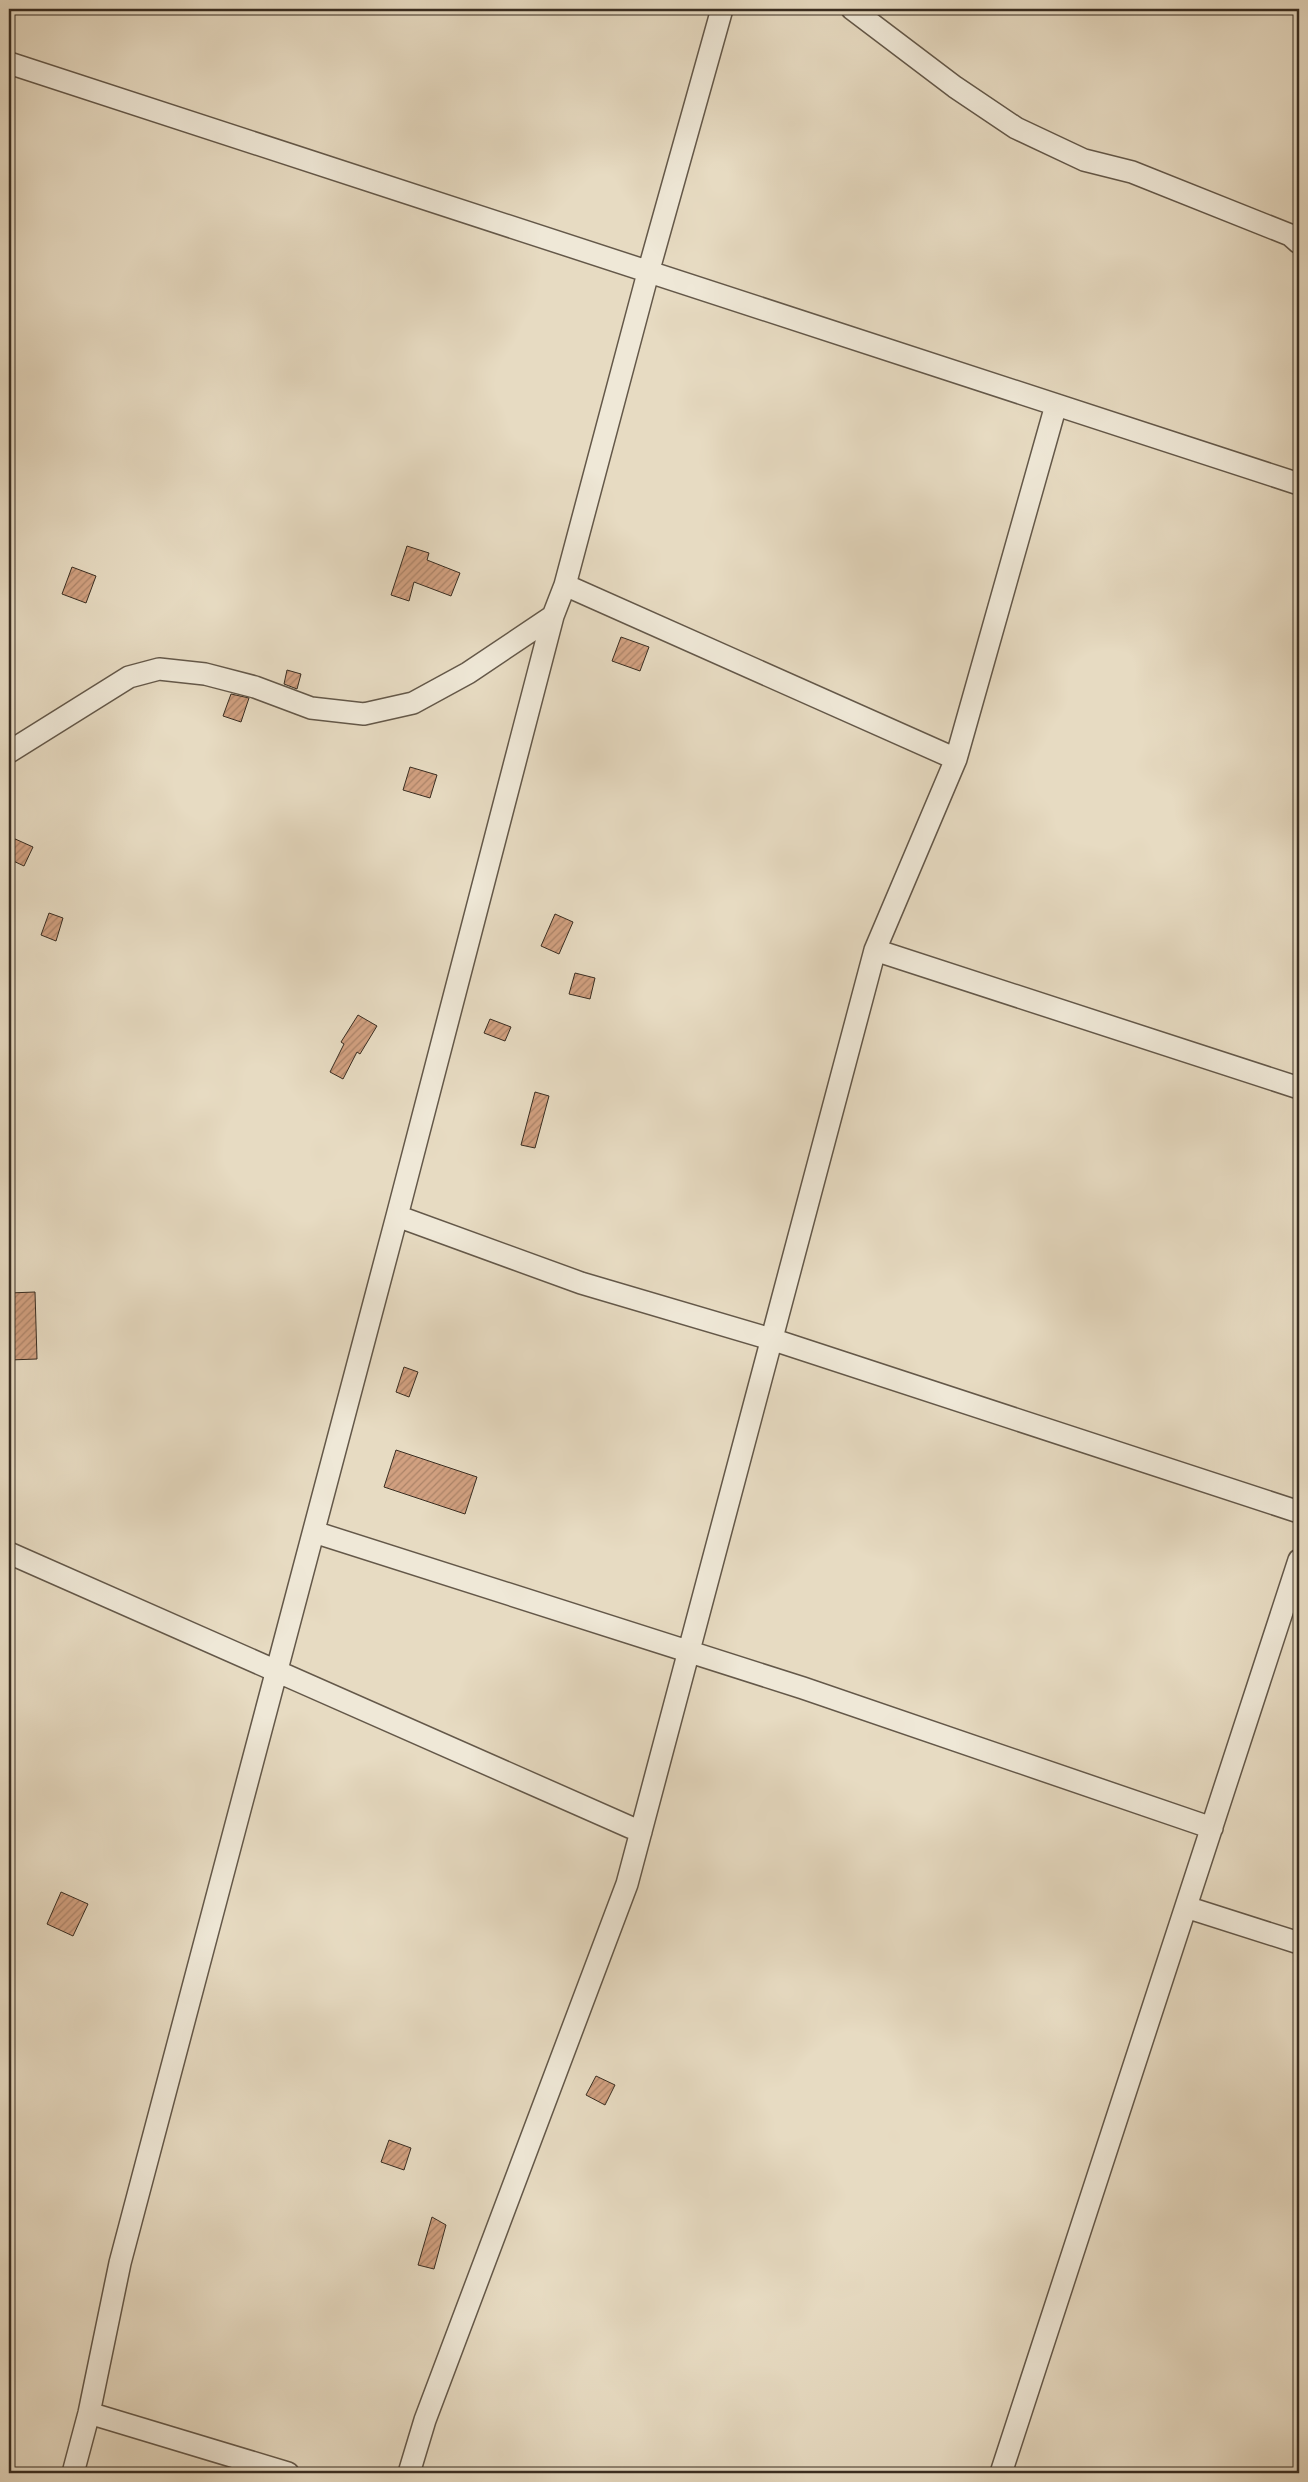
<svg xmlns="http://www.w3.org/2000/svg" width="1308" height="2482" font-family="'IM FELL Great Primer',serif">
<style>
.building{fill:url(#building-hatch);stroke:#392d21}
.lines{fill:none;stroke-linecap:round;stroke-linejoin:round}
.street-casing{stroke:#645849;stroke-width:24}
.street{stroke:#efe8d7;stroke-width:21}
</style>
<defs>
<pattern id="building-hatch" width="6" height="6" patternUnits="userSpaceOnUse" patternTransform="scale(1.25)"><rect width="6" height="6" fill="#d1a080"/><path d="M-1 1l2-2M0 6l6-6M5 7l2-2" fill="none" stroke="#ab8368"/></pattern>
</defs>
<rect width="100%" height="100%" fill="#e7dbc2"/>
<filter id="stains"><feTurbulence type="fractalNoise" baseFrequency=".004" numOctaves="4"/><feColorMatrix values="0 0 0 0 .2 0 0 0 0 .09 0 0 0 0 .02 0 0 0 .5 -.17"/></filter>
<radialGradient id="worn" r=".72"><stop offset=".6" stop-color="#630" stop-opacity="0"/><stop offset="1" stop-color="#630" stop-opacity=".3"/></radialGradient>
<!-- building -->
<path class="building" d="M407 546 429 553 427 560 460 573 451 596 414 582 409 601 391 595Z
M72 567 96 576 86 603 62 594Z
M621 637 649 647 640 671 612 661Z
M287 670 301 674 297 689 284 684Z
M231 694 249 698 241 722 223 716Z
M410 767 437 775 430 798 403 790Z
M13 838 33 847 24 866 9 859V847Z
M49 913 63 918 56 941 41 935Z
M555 914 573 922 559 954 541 946Z
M575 973 595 978 590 999 569 994Z
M358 1015 377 1026 360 1054 357 1052 343 1079 330 1072 344 1044 341 1042Z
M490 1019 511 1027 505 1041 484 1033Z
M535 1092 549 1096 535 1148 521 1145Z
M35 1292 37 1359 9 1360V1293Z
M404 1367 418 1372 409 1397 396 1392Z
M396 1450 477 1477 465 1514 384 1487Z
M61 1892 88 1904 73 1936 47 1924Z
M596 2076 615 2085 605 2105 586 2095Z
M389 2140 411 2148 404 2170 381 2162Z
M432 2217 446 2225 434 2269 418 2265Z"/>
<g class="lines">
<!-- street casing -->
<g class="street-casing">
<path id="street" d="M852 9 955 87 1016 128 1084 160 1132 172 1290 235 1299 243
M9 63 1299 484
M565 585 956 759
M9 752 129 677 159 669 205 674 255 687 311 708 364 714 413 703 468 673 553 616
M875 950 1299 1088
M397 1216 581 1283 771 1339 1299 1512
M314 1532 803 1688 1212 1828
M9 1553 641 1832
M1186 1907 1299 1943
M89 2413 288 2473
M73 2473 89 2413 120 2263 397 1216 553 616 565 585 648 273 722 9
M409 2473 425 2420 627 1884 875 950 956 759 1056 405
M1001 2473 1299 1560"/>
</g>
<!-- street -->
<use href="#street" class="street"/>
</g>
<!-- margin -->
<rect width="1308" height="2482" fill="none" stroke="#e7dbc2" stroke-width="30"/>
<rect x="10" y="10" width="1288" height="2462" fill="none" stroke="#392d21" stroke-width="2.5"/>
<rect x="15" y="15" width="1278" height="2452" fill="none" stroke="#392d21"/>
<rect width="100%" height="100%" filter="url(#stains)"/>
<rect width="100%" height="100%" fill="url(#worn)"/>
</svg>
